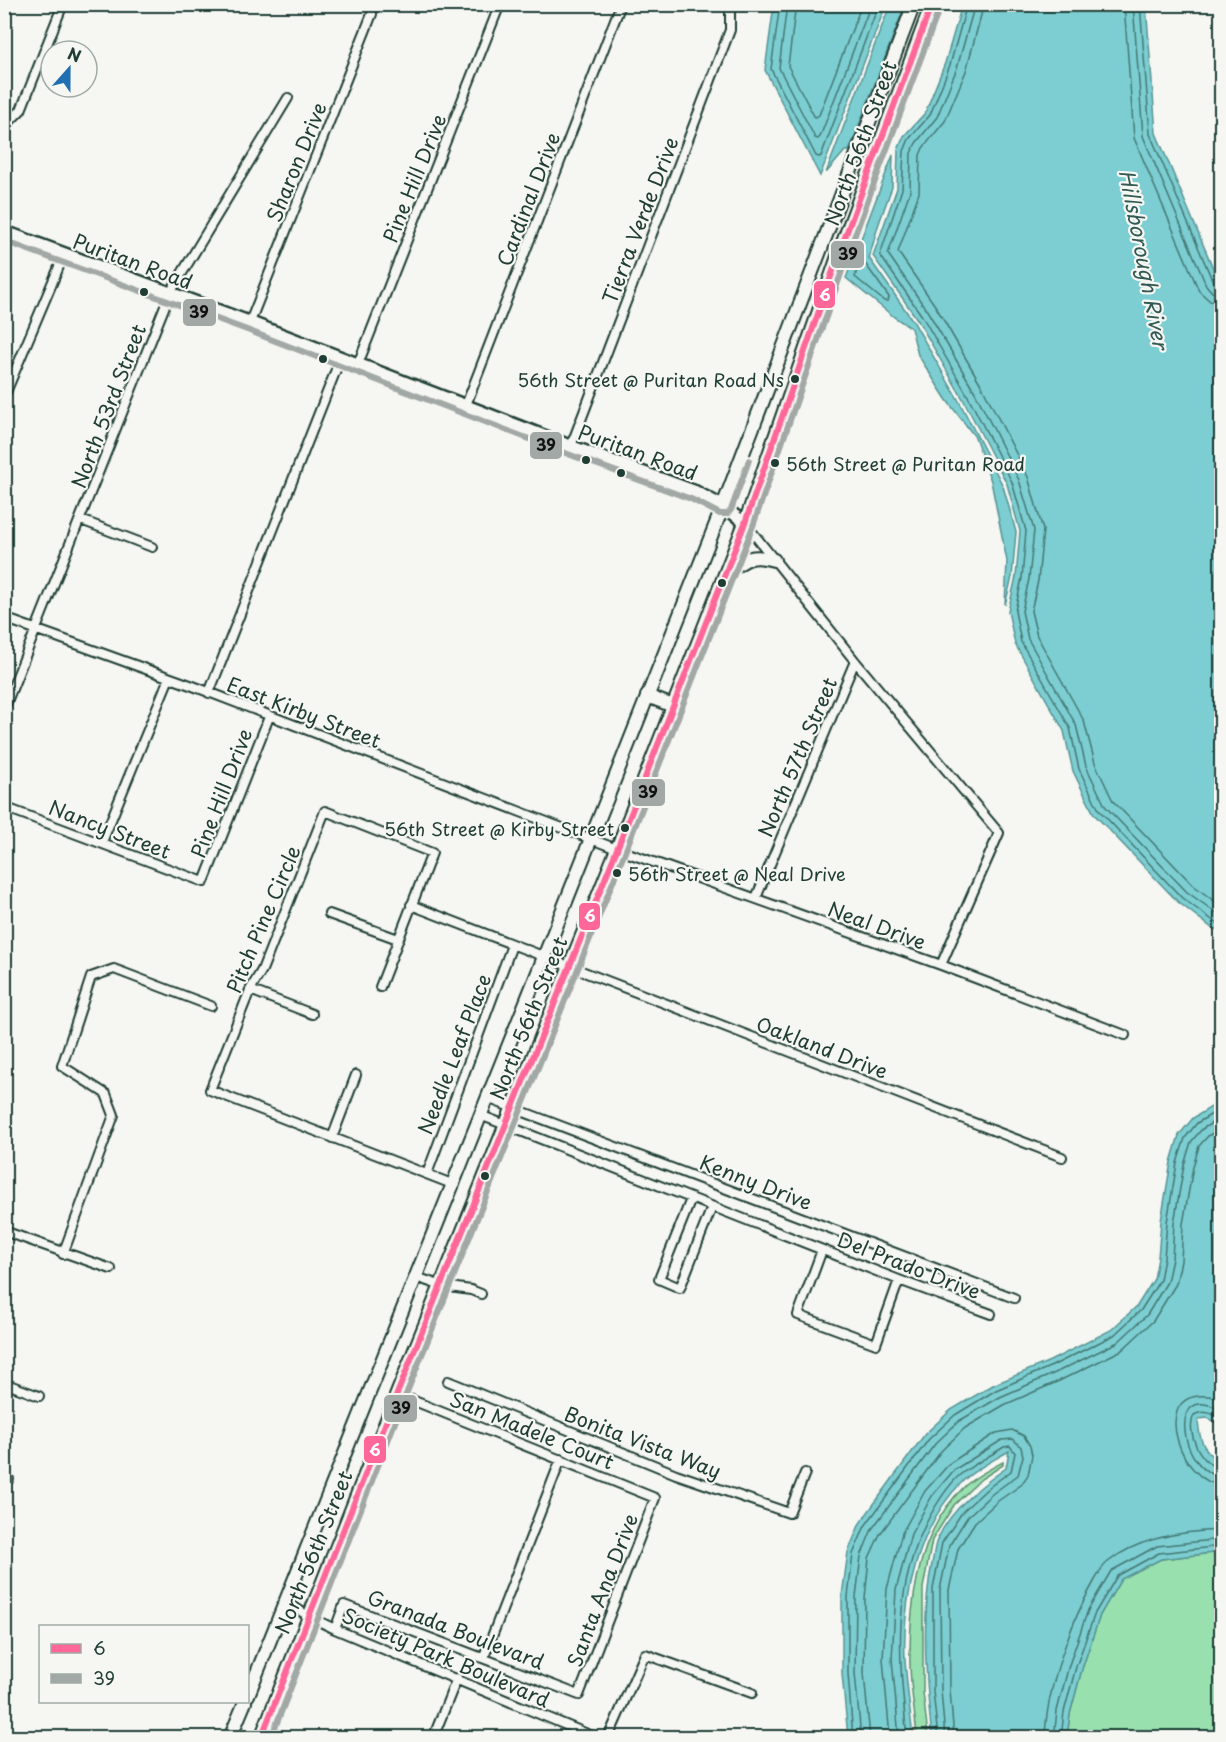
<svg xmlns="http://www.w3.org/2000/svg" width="1226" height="1742" font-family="'Playpen Sans',sans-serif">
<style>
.green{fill:#99e0af;stroke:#5c8e72;stroke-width:1.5}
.water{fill:#7cced2;stroke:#579493;stroke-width:1.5}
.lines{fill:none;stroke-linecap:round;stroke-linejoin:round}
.shore{stroke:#447773;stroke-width:1.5}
.street-casing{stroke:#1f3d34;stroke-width:12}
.secondary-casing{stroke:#1f3d34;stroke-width:15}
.primary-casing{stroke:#1f3d34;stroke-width:16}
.street{stroke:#f6f6f2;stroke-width:8}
.secondary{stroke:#f6f6f2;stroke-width:10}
.primary{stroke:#f6f6f2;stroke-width:12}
.bus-1-casing{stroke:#f6f6f2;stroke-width:10}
.bus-2-casing{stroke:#f6f6f2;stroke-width:10}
.bus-1{stroke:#f69;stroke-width:6}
.bus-2{stroke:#a1a8a6;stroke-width:6}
.bus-dot{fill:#1f3d34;stroke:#f6f6f2;stroke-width:2}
.labels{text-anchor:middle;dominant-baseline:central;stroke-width:4.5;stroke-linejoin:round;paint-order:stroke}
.bus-label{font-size:18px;fill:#1f3d34;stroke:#f6f6f2;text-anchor:end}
.street-label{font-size:20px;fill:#1f3d34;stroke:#f6f6f2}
.water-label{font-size:21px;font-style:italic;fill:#325a54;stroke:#f6f6f2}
.line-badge{stroke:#f6f6f2;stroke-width:2}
.badge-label{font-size:16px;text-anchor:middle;font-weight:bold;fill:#fff}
.pale-badge-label{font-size:16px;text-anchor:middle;font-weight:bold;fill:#111}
</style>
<rect width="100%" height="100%" fill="#f6f6f2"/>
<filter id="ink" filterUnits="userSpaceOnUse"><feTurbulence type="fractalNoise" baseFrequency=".0167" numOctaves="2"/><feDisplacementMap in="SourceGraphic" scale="12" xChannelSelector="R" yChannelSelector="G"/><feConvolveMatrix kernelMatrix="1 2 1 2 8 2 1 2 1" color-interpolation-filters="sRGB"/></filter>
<g filter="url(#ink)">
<!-- green -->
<path class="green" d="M1003 1462V1465L981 1479 954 1505 932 1540 923 1588V1692L928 1737H917C915 1711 909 1682 910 1655 910 1597 919 1528 965 1486 976 1476 990 1469 1003 1462Z
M1221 1552V1737L1067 1738 1070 1714 1082 1669 1100 1615 1121 1579 1161 1559Z"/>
<!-- water -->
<path class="water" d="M774 5H886L820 176 765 70Z
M890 5H905L849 151H845L826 173Z
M962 5H1146L1156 133 1221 287V931L1212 928 1178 902 1094 814 1073 771 1064 731 1015 644 1008 611 1016 577 1020 531 1007 484 963 399 917 319 873 256 897 188 898 150 904 136 925 113 945 63Z
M893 155 892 187 878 226 869 258 913 321 959 401 1003 486 1016 532 1012 577 1005 605 1007 561 991 481 975 437 946 399 918 355 911 328 894 317 846 278Z
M1221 1101V1426L1208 1418 1198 1419C1199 1442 1204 1450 1221 1465V1552L1161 1559 1121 1579 1100 1615 1082 1669 1070 1714 1067 1737H932C926 1683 921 1617 932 1563 934 1556 934 1547 937 1540 951 1509 979 1487 1006 1468L1009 1451C994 1460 975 1469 963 1481 918 1525 902 1598 905 1660 907 1686 910 1712 913 1737H848L842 1674V1596L848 1552 860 1523 925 1434 951 1410 993 1385 1050 1361 1111 1330 1137 1306 1154 1279 1158 1258 1161 1221 1171 1162 1179 1135 1193 1118Z"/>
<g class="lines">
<!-- shore -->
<path class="shore" d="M780 4 771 69 816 156 819 157 821 156 879 4
M787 4 779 68 815 138 818 139 820 137 871 4
M796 4 788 66 814 116 816 117 819 115 862 4
M967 4 950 65 930 115 909 139 904 151 902 189 880 255 922 316 968 396 1012 482 1026 531 1022 578 1015 611 1021 642 1070 728 1079 769 1099 810 1182 898 1215 922 1222 925
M975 4 957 68 937 117 916 143 911 153 910 191 888 254 928 312 975 392 1019 480 1034 530 1029 579 1022 611 1028 639 1076 725 1086 766 1105 806 1187 892 1222 917
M984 4 966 71 945 121 923 148 920 155 919 193 898 252 936 307 983 388 1028 477 1043 530 1038 581 1031 611 1037 636 1084 721 1095 763 1113 801 1193 885 1222 907
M1124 4 1134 138 1199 291 1210 301 1222 303
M1133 4 1143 136 1206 285 1212 292 1222 294
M1140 4 1150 134 1213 282 1217 286H1222
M861 260 864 262 889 297 888 301H884L855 277 859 262Z
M1222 1400C1214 1396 1207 1395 1199 1396 1152 1399 1182 1484 1222 1485
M1222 1411C1166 1377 1179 1474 1222 1476
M1222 1419C1213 1414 1204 1409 1194 1415 1185 1432 1201 1466 1222 1469
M853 1738 848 1673V1597L853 1554 865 1526 929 1439 955 1415 996 1390 1052 1366 1114 1335 1141 1310 1160 1280 1164 1258 1167 1222 1177 1163 1185 1138 1197 1123 1222 1108
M861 1738 855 1673 856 1597 861 1556 872 1529 935 1444 959 1421 1000 1397 1055 1373 1118 1342 1147 1315 1167 1282 1172 1259 1174 1223 1184 1165 1191 1142 1202 1129 1222 1117
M870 1738 864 1673 865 1598 869 1558 880 1534 942 1450 965 1428 1004 1405 1059 1381 1122 1350 1153 1321 1176 1284 1181 1261 1183 1224 1193 1167 1199 1146 1208 1136 1222 1127
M890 1738 883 1659 887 1589 902 1533 925 1491 950 1463 996 1433 1012 1430 1024 1436 1030 1446 1032 1455 1028 1475 1021 1485 998 1501 975 1522 958 1549 949 1590 950 1690 954 1738
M899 1738 892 1659 896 1590 911 1534 932 1496 954 1470 1002 1440 1013 1439 1021 1447 1023 1456 1018 1475 992 1494 968 1516 949 1546 940 1590 941 1690 945 1738
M907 1738C899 1659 891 1586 931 1514 939 1500 949 1484 961 1474 974 1464 990 1456 1004 1447L1010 1446 1015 1453 1011 1471 988 1488 963 1511 942 1543 933 1589V1691L938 1738
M1045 1738C1046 1690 1071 1621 1095 1580 1099 1574 1102 1566 1108 1562 1139 1537 1183 1531 1222 1530
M1054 1738 1057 1711 1069 1665 1088 1610 1111 1571 1157 1546 1222 1539
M1061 1738 1064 1712 1076 1667 1095 1613 1117 1576 1159 1553 1222 1546"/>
<!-- street casing -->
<g class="street-casing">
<path id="street" d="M4 122 10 121 21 110 63 4
M250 322 372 14
M358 364 500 4
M4 397 64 255
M466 405 621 4
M571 446 730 30V4
M81 520 152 547
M745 523 855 661 999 833 941 965
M4 618 193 686 617 849 941 965 1125 1035
M209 693 341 357
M4 709 170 293 288 98
M4 807 204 882 269 717
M102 842 169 678
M756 898 855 661
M411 905 1062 1157
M329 914 398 939
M380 987 432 853 325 811 262 970 250 990 210 1090 452 1184
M250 990 312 1014
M487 1098 1014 1298
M480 1115 899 1280 991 1314
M332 1138 356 1075
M427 1174 512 945
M691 1199 659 1279 680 1288 712 1207
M4 1231 111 1269
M822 1250 798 1315 876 1344 899 1280
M63 1254 114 1115 106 1094 62 1066 91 977 114 969 211 1006
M416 1277 442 1286 471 1290 481 1294
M448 1381 676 1474 789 1513 805 1473
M4 1383 39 1396
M4 1477 9 1479
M285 1601 308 1616 335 1629 597 1738
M335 1629 344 1605 579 1695 655 1498 397 1394
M484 1657 561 1459
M433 1738 457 1678
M608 1738 645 1654 752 1693"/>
</g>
<!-- secondary casing -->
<g class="secondary-casing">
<path id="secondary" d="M4 231 250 322 571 446 695 491 723 506 745 523"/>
</g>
<!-- primary casing -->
<g class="primary-casing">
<path id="primary" d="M726 573C745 559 751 553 774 560
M647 696 673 706
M248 1695 544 957 723 506 914 4
M230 1738 245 1702
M261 1738 397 1394 617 849 745 523 842 245 932 4"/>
</g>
<!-- street -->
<use href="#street" class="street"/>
<!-- secondary -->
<use href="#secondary" class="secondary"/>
<!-- primary -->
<use href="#primary" class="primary"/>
<!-- bus-1 casing -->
<g class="bus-1-casing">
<path id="bus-1" d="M261 1738 397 1394 617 849 745 523 842 245 932 4"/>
</g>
<!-- bus-2 casing -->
<g class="bus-2-casing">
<path id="bus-2" d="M4 241 247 330 568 454 691 499 720 514H727L731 510 749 460
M271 1738 405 1397 625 852 753 526 850 248 940 7"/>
</g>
<!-- bus-1 -->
<use href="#bus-1" class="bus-1"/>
<!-- bus-2 -->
<use href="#bus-2" class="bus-2"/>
</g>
</g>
<!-- markers -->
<g class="bus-dot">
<circle cx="144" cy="292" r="5"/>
<circle cx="323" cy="359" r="5"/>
<circle cx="795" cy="379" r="5"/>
<circle cx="586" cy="460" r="5"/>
<circle cx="775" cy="463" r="5"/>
<circle cx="621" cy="473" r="5"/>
<circle cx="722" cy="583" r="5"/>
<circle cx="625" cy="828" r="5"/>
<circle cx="617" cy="873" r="5"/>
<circle cx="485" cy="1176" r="5"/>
</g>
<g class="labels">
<!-- bus labels -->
<g class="bus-label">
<text x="784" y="379">56th Street @ Puritan Road Ns</text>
<text x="786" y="463" text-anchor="start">56th Street @ Puritan Road</text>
<text x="614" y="828">56th Street @ Kirby Street</text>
<text x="628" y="873" text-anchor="start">56th Street @ Neal Drive</text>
</g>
<!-- street labels -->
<g class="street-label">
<text transform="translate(860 143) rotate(-70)">North 56th Street</text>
<text transform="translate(296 162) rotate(-68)">Sharon Drive</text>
<text transform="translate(414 178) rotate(-68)">Pine Hill Drive</text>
<text transform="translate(528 199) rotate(-69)">Cardinal Drive</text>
<text transform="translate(640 220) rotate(-69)">Tierra Verde Drive</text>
<text transform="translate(133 261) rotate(20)">Puritan Road</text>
<text transform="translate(108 406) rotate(-69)">North 53rd Street</text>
<text transform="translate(638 452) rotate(20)">Puritan Road</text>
<text transform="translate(304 712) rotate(21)">East Kirby Street</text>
<text transform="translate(797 757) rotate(-67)">North 57th Street</text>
<text transform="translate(221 793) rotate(-69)">Pine Hill Drive</text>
<text transform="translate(110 829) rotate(21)">Nancy Street</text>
<text transform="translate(263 919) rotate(-67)">Pitch Pine Circle</text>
<text transform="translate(877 925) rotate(20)">Neal Drive</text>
<text transform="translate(528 1018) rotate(-68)">North 56th Street</text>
<text transform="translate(822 1047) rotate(21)">Oakland Drive</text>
<text transform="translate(454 1054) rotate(-69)">Needle Leaf Place</text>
<text transform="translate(756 1182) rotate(21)">Kenny Drive</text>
<text transform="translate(909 1265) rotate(21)">Del Prado Drive</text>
<text transform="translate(532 1430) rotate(22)">San Madele Court</text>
<text transform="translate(643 1442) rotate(21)">Bonita Vista Way</text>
<text transform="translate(313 1552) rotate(-68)">North 56th Street</text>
<text transform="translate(602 1590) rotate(-69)">Santa Ana Drive</text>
<text transform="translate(456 1629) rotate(21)">Granada Boulevard</text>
<text transform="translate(446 1657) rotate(23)">Society Park Boulevard</text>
</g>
<!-- water labels -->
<g class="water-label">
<text transform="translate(1145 259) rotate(79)">Hillsborough River</text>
</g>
</g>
<g class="line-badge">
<rect x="830" y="240" width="35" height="29" rx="6" fill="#a1a8a6"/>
<rect x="813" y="280" width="23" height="29" rx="6" fill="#f69"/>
<rect x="182" y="298" width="35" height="29" rx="6" fill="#a1a8a6"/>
<rect x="529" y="431" width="34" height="29" rx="6" fill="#a1a8a6"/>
<rect x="631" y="778" width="35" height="29" rx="6" fill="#a1a8a6"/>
<rect x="578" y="902" width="23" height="29" rx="6" fill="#f69"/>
<rect x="383" y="1394" width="35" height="29" rx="6" fill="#a1a8a6"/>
<rect x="363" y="1435" width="24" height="29" rx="6" fill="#f69"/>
</g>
<g class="badge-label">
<text x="825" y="301">6</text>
<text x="590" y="922">6</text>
<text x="375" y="1456">6</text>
</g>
<g class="pale-badge-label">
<text x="848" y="260">39</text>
<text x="199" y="318">39</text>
<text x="546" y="451">39</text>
<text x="648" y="798">39</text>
<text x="401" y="1414">39</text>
</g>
<!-- margin -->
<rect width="1226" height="1742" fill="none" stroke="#f6f6f2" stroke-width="24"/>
<rect x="12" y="12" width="1202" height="1718" fill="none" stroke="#1f3d34" stroke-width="2" filter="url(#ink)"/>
<!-- legend -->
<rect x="39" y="1625" width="210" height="78" fill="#f6f6f2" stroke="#a0aca6" stroke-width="1.5"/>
<rect x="51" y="1644" width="30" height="9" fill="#ff6699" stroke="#a0aca6" stroke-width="1.5"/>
<text x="93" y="1655" font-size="18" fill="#1f3d34">6</text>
<rect x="51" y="1674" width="30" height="9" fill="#a1a8a6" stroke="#a0aca6" stroke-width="1.5"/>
<text x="93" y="1685" font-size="18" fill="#1f3d34">39</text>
<!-- north arrow -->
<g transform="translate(69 69) rotate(21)"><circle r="28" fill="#f6f6f2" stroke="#a0aca6" stroke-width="1.5"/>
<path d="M0-4.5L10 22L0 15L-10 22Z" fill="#1f6fb2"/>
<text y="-9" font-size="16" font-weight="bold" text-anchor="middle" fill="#1f3d34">N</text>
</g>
</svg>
